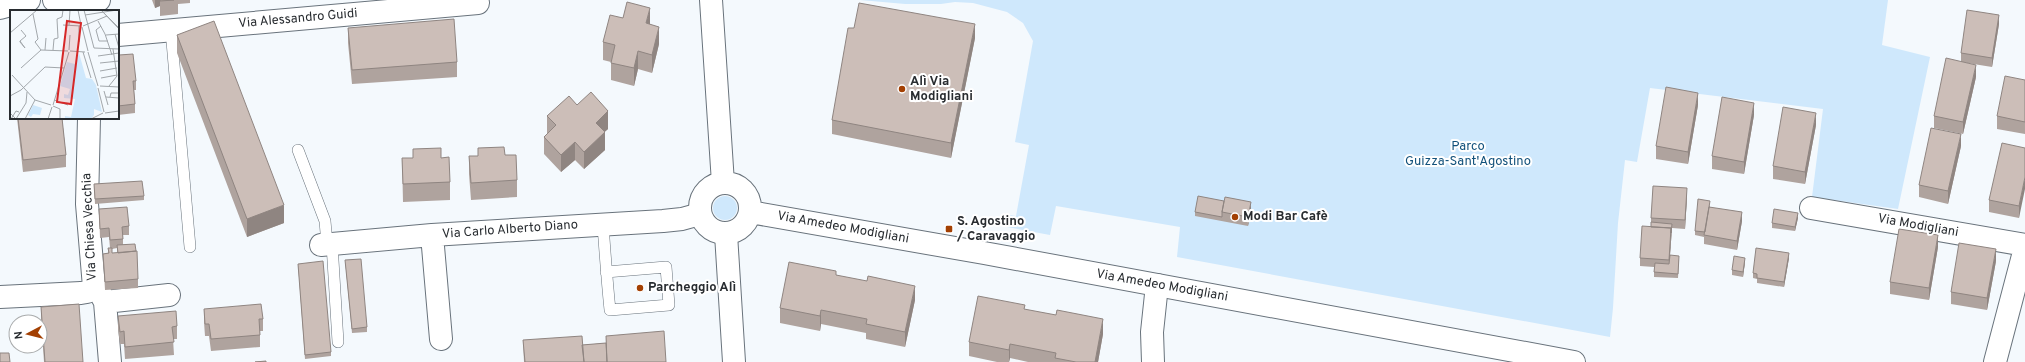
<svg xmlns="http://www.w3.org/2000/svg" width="2025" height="362" font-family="Overpass,sans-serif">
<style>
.green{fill:#cfe8fc}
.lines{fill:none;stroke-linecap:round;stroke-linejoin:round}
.service-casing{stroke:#69737c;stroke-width:12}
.minor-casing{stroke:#69737c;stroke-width:24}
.tertiary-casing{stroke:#69737c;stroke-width:24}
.secondary-casing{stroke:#69737c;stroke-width:24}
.service{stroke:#fff;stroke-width:11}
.minor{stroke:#fff;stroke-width:22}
.tertiary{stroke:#fff;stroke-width:22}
.secondary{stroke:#fff;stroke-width:22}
.wall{fill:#afa39e;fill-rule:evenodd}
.shaded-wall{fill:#8f8581}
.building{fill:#ccbeb8;stroke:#8f8581}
.poi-dot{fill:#a34003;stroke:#fff;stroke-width:1.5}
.labels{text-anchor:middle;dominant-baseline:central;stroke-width:4;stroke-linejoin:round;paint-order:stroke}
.street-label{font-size:13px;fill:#282c30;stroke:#fff}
.poi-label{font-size:13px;font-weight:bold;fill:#282c30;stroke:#fff;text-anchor:start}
.park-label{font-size:13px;fill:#12517b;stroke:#fff}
.inset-road{fill:none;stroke:#a2a7ab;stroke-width:1}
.view{fill:#d62828;fill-opacity:0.15;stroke:#d62828;stroke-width:2}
.inset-edge{fill:none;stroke:#282c30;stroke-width:2}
</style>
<rect width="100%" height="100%" fill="#f4f9fd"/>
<!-- green -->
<path class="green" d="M860 0H1888L1882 45 1930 57 1898 209 1812 197 1823 109 1650 88 1637 162 1625 160 1618 223 1613 308 1610 337 1177 257 1180 227 1056 206 1050 235 1007 227 1009 215 1016 216 1029 145 1015 142 1033 41 1023 23 1007 12 973 3 955 2 941 4H905Z
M713 208a12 12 0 1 1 24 0a12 12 0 1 1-24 0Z"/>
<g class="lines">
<!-- service casing -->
<g class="service-casing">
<path id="service" d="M171 30 190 247
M298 150 325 221 327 244
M603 225C605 253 607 281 610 310L669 305 666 267 606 272
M332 244 338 342"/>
</g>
<!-- minor casing -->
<g class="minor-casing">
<path id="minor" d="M118 35 478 3
M1811 208 2025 245
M726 234 734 362
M432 235 441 339
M321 245 432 235 663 221 682 219 700 214
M94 287 99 291 105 302 110 362
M0 297 81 293 87 292 94 287 87 204 89 118
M105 302 169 295
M1153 362 1152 332 1157 285
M1995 362 2025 248"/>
</g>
<!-- tertiary casing -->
<g class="tertiary-casing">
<path id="tertiary" d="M711 0 723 183
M700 208a25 25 0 1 1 50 0a25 25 0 1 1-50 0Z
M750 212 984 253 1574 362"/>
</g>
<!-- secondary casing -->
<g class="secondary-casing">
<path id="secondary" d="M54 0C67 11 86 13 99 0
M0 8 29 0"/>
</g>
<!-- service -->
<use href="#service" class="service"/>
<!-- minor -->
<use href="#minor" class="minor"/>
<!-- tertiary -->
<use href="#tertiary" class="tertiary"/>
<!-- secondary -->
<use href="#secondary" class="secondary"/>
</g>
<!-- wall -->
<path class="wall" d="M152 0H190V3L178 4V14L160 16V6L155 8Z
M650 24 659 44 652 73 638 69 634 86 611 80V62L603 60V42Z
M1999 24 1992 67 1961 62V53Z
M348 28 457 62V77L352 84 348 43Z
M854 28 975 38 951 158 832 134V120Z
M177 35 284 223 247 237 177 53Z
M118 56 136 81V90H134L135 104V113L118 115Z
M1976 77 1963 134 1934 128V116Z
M2025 80V134L1997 129V116Z
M577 105 608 129 604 132 605 150 584 169 575 160 561 172 544 154V137L547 134V116Z
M1698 105 1688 164 1656 159V146Z
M1754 115 1744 174 1712 169V156Z
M17 118H62L66 155V167L23 172Z
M1816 125 1805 184 1773 179V166Z
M1961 146 1948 204 1919 197V185Z
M478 148 505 155 517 180V197L471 200 469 174V156H478Z
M2025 148 2019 218 1989 212V200Z
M402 158H441L450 182V200L403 202Z
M94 184 144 196V200L95 204Z
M1687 197 1685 229 1672 228 1670 255 1679 260 1678 278 1654 277V267L1640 266V258L1651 227V218Z
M1710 205V207L1742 221 1737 250 1704 244V237L1695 235V231Z
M99 209 129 226V235H123V245L138 279V288L105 290 103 254 108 253V248H110L109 237 100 238ZM117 248V253H112V249Z
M1251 211 1248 226 1195 216V212Z
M1798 218 1795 231 1772 228V223Z
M1938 247 1929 300 1890 294V282Z
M1789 258 1784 287 1757 283V279L1753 278V273Z
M345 260 367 327V332L352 333Z
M1996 261 1987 310 1951 304V292Z
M1745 262 1743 277 1732 275V270Z
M298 264 331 352V356L305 359Z
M836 275 915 300 905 347 866 339V333L821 324 820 331 780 323V308Z
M41 307 83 362H44L41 316Z
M204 309 263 319V331H260V347L211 351 209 336H205L204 322Z
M118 316 177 326V339H173L174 355 125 359 124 344H120L118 329Z
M1103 334 1098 362H1028L1010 358 1009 362H997L969 356V342Z
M606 336 666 362H524L523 340 582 345 606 343Z"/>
<!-- shaded-wall -->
<path class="shaded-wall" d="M155 0H160V6L155 8Z
M650 8V25L646 23Z
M1999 15V24L1992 67V58Z
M975 24V38L951 158V143Z
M659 27V44L652 73V55Z
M638 51V69L634 86V68Z
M1976 65V77L1963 134V122Z
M1698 93V105L1688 164V152Z
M1754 103V115L1744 174V162Z
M608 111V129L596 140V123Z
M1816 113V125L1805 184V172Z
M605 132V150L584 169V152Z
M1961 134V146L1948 204V191Z
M575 142V160L561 172V155Z
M2025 177V189L2019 218V206Z
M1687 188V197L1685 229V220Z
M1251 202V211L1248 226V217Z
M284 205V223L247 237V219Z
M1742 212V221L1737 250V241Z
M1798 213V218L1795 231V227Z
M1672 224V228L1669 269V260Z
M1938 235V247L1929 300V288Z
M1996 249V261L1987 310V298Z
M1789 253V258L1784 287V282Z
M1745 258V262L1743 277V272Z
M915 286V300L905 347V332Z
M821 310V324L820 331V316Z
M1103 319V334L1098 362H1095Z
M1010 344V358L1009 362V350Z"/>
<!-- building -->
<path class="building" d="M160 0H174L160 1Z
M627 2 650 8 646 23 659 27 652 55 638 51 634 68 611 63 615 45 603 42 610 15 623 18Z
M859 3 975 24 951 143 832 120 848 28H854Z
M1967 10 1999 15 1992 58 1961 53Z
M454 19 457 62 352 70 348 28Z
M214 21 284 205 247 219 177 35Z
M133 54 136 81H133L135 104 118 106V56L119 55Z
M1946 58 1976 65 1963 122 1934 116Z
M2005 76 2025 80V122L1997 116Z
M1666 87 1698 93 1688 152 1656 146Z
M591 92 608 111 596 123 605 132 584 152 575 142 561 155 544 137 556 125 547 116 569 96 577 105Z
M1722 97 1754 103 1744 162 1712 156Z
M1783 107 1816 113 1805 172 1773 166Z
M18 118H62L66 155 23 160Z
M1931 128 1961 134 1948 191 1919 185Z
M2002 143 2025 148V177L2019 206 1989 200Z
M504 147 505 155H516L517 180 471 183 469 156H478V148Z
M441 148V158L449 157 450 182 403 184 402 158H413V149Z
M142 181 144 196 95 199 94 184Z
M1653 186 1687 188 1685 220 1651 218Z
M1198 196 1224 201 1222 212V217L1195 212Z
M1225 197 1251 202 1248 217 1222 212Z
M1698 199 1710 201 1709 207 1705 232 1695 231Z
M127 207 129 226 122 227 123 239 110 240 109 228 100 229 99 209Z
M1709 207 1742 212 1737 241 1704 235Z
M1774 209 1798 213 1795 227 1772 223Z
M1651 222 1672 224 1671 233V228L1651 227Z
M1642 226 1671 228 1669 260 1640 258Z
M1899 229 1938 235 1929 288 1890 282Z
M1959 243 1996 249 1987 298 1951 292Z
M135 244 136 251 118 253 117 245Z
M108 248H112V253L137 251 138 279 105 282 103 254 109 253Z
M1756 248 1789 253 1784 282 1757 278V274L1753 273Z
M1670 255 1679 256 1678 274 1654 272 1655 263 1669 264Z
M1734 256 1745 258 1743 272 1732 270Z
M361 259 367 327 352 329 345 260Z
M323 261 331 352 305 355 298 264Z
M789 262 836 271V275L867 281 868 276 915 286 905 332 866 324 867 319 821 310 820 316 780 308Z
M978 296 1025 305 1024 309 1056 315 1057 310 1103 319 1095 362H1076L1055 358 1056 353 1010 344 1009 350 969 342Z
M79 304 83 362H45L41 307Z
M261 304 263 319H259L260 335 211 339 209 324H205L204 309Z
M176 311 177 326 172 327 174 342 125 347 124 331 120 332 118 316Z
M664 331 666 362H607L606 336Z
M582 336 584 362H525L523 340Z
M606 343 607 362H584L582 345Z
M0 353H9L10 362H0Z
M266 361V362H255Z"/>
<!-- markers -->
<g class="poi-dot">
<circle cx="902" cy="89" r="4"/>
<circle cx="1235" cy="217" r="4"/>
<rect x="945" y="225" width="8" height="8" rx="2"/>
<circle cx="640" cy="288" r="4"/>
</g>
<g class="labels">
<!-- street labels -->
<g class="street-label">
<text transform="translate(298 19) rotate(-5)">Via Alessandro Guidi</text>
<text transform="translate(1918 226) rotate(10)">Via Modigliani</text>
<text transform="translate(90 227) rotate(-93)">Via Chiesa Vecchia</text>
<text transform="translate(843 228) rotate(10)">Via Amedeo Modigliani</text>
<text transform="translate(510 230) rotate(-4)">Via Carlo Alberto Diano</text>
<text transform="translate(1162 286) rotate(10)">Via Amedeo Modigliani</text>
</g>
<!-- poi labels -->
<g class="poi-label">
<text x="910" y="82">Alì Via<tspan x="910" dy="15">Modigliani</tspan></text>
<text x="1243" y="217">Modi Bar Cafè</text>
<text x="957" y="222">S. Agostino<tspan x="957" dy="15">/ Caravaggio</tspan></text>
<text x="648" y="288">Parcheggio Alì</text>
</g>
<!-- park labels -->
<g class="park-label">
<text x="1468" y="147">Parco<tspan x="1468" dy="15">Guizza-Sant'Agostino</tspan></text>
</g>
</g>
<!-- overview -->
<g transform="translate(10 10)">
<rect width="109" height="109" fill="#f4f9fd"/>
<path d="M69 43 76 68 82 69 86 75 92 102 84 99V105L81 109H55V106L61 107 65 89 54 88V84L58 85 60 79 50 76 57 52 65 54ZM23 95 32 98 30 105 23 104 21 107 18 105Z" fill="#cfe8fc"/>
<path class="inset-road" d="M68 0 71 15M74 0 84 38 109 39M91 0 109 19M91 0 109 18M23 4 28 29 25 32 31 40M75 5 107 0M88 11 95 24 102 45M53 15 71 16M59 15 60 0M73 16 97 6M91 16 86 20 89 31H98M72 17 78 41M0 23 27 0M105 24 109 38M96 25 109 24M10 31 15 38 10 32V31L16 26 11 20M69 32V16M35 40 36 28M43 40 44 29 48 28 47 9 52 7 53 0M59 40 60 25M60 41 75 42M73 42 81 68M78 42 88 76M88 46 109 43M90 53 109 51M11 58 31 40 58 41M90 61 107 58M2 65 25 90 41 95M91 68 107 65M90 76 109 77M99 76 107 66 103 39M88 78 94 102M94 81 98 95M0 86 11 80 35 57 54 58M96 87 109 88M100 87 101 83H109M44 90 58 95M43 95 59 42M43 96 50 99V108M0 103 6 109 16 93 17 82M95 103 109 101M1 109 6 101 9 102M15 109 25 90M38 109 42 97M81 109 93 103"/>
<path class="view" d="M57 11 71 13 61 94 47 92Z"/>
<rect width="109" height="109" class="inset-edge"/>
</g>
<!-- north arrow -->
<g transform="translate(28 334) rotate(263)"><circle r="19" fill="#ffffff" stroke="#a9abac"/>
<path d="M0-3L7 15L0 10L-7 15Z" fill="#a34003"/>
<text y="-6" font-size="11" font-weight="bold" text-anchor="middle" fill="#282c30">N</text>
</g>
</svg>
